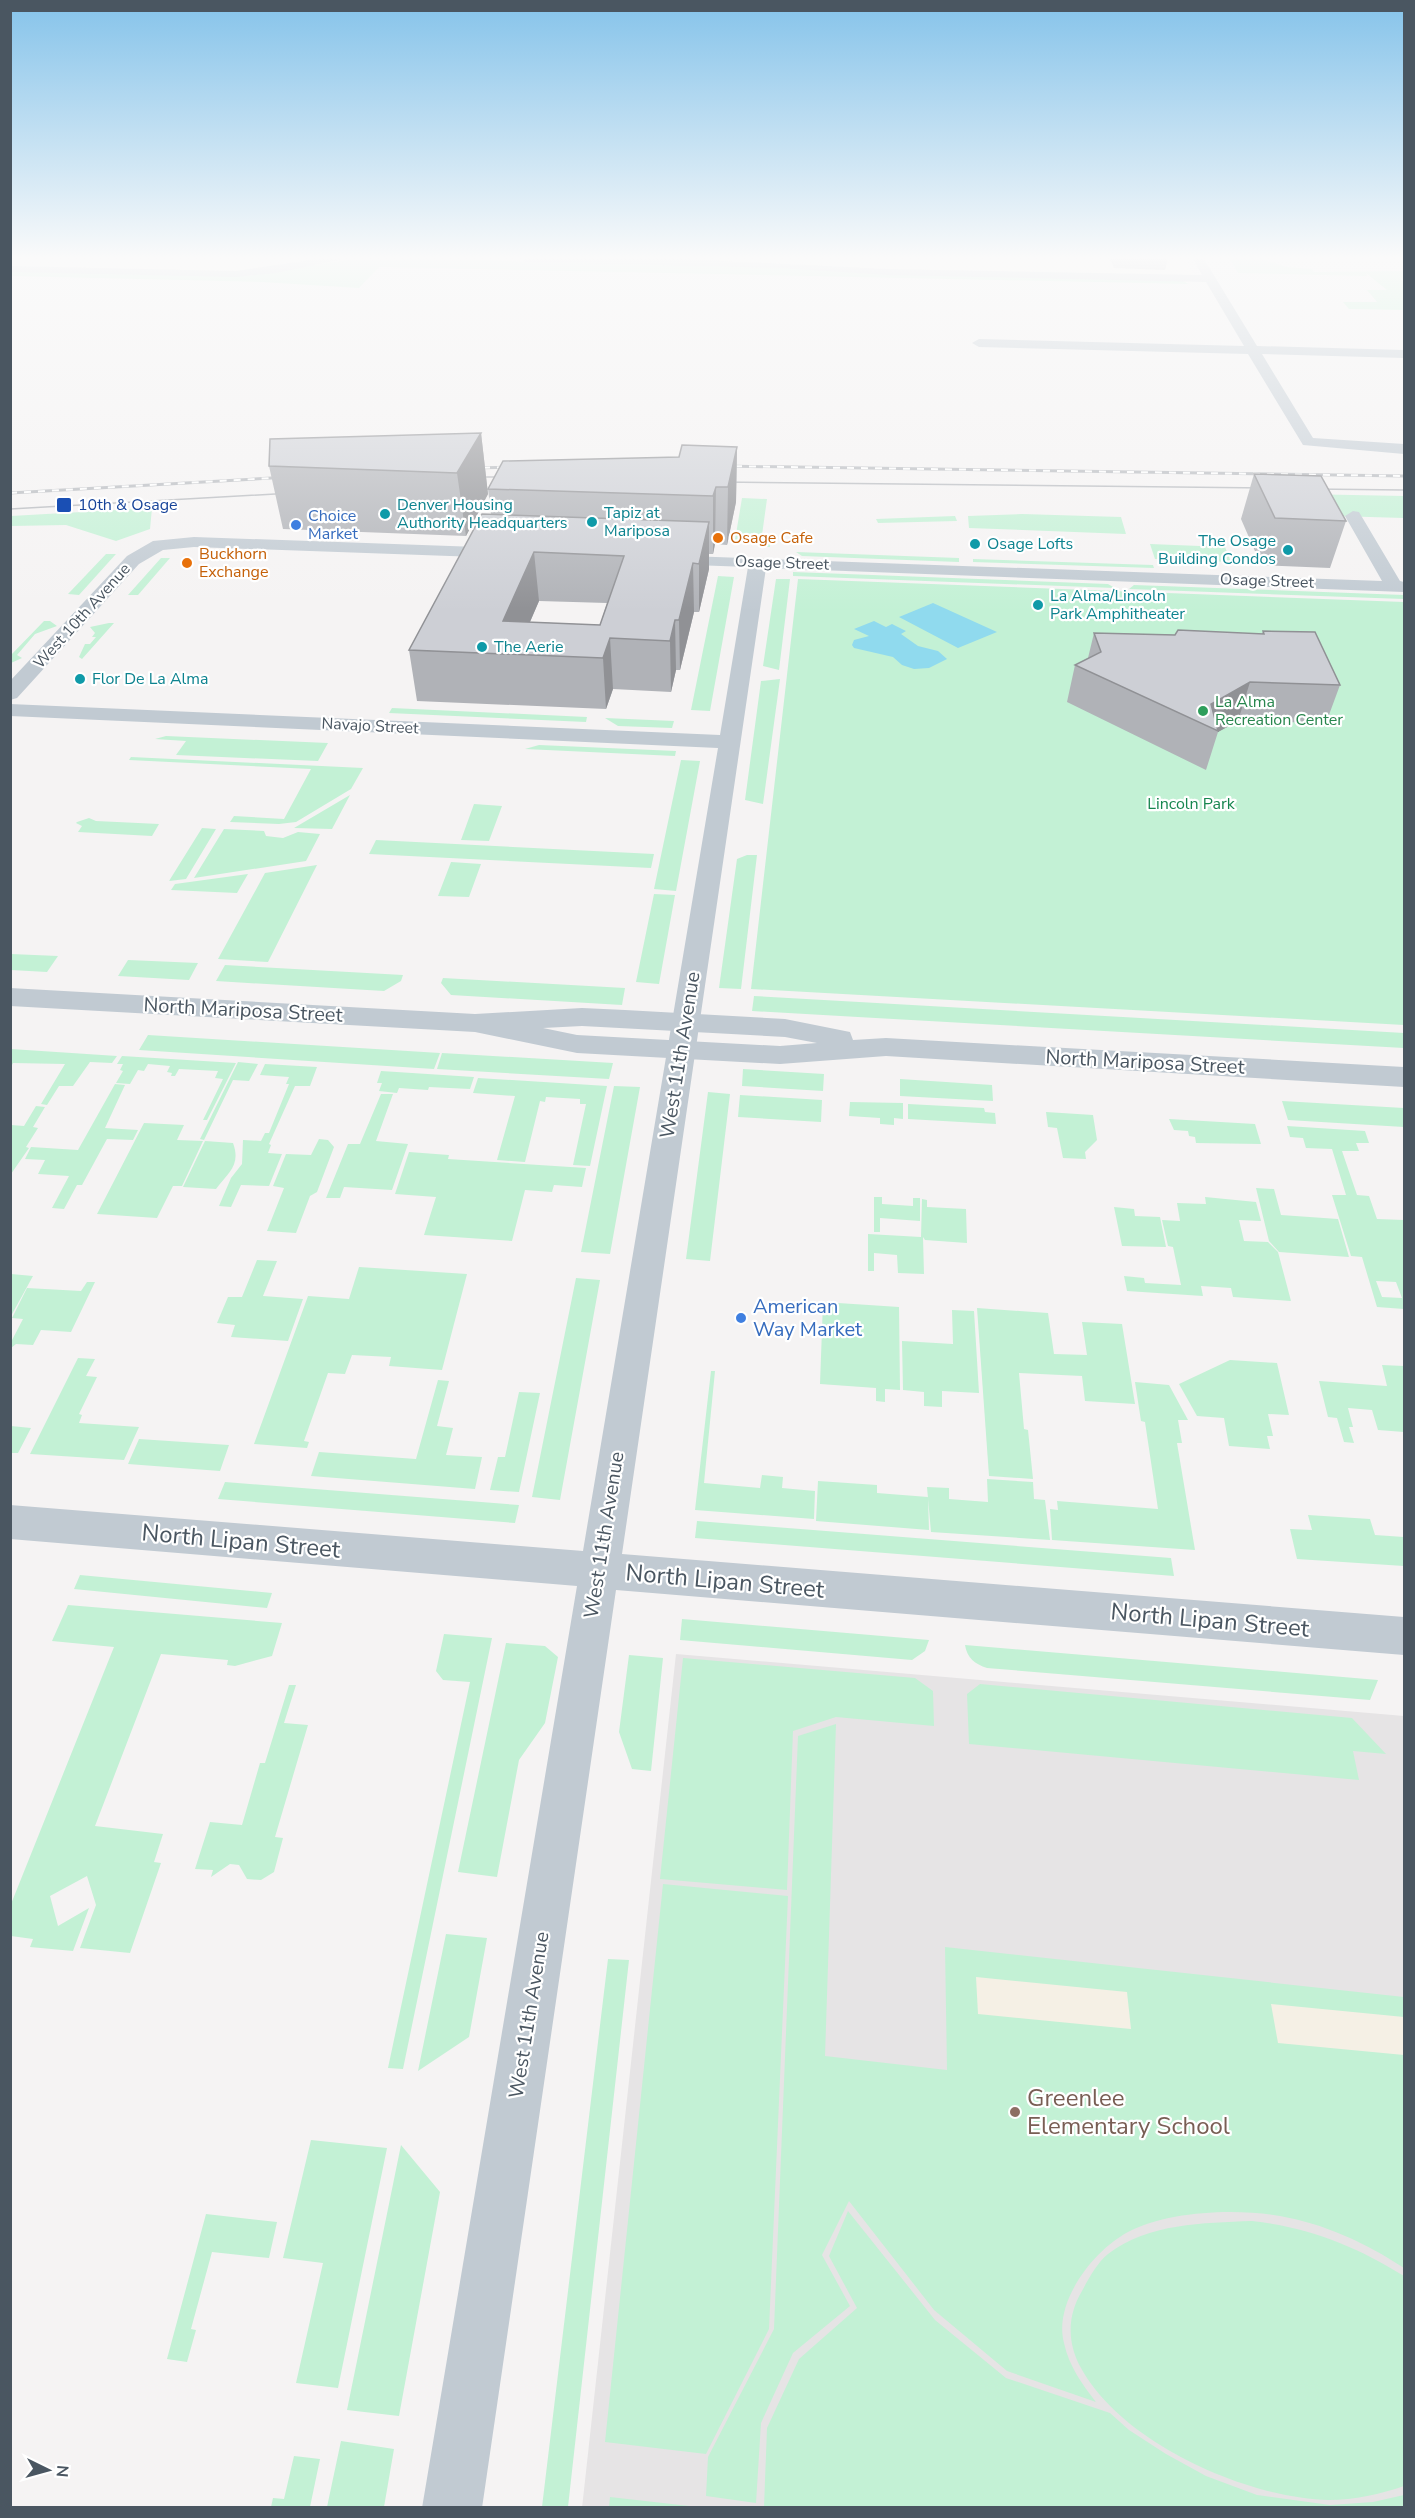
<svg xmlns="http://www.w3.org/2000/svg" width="1415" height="2518" font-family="'Nunito Sans',sans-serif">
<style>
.commercial{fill:#fdf9ef}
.education{fill:#e6e4e5}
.green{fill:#c3f1d5;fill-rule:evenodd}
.sand{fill:#f5f0e5}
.water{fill:#90daee}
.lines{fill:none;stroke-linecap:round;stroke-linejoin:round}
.minor{fill:#c1cad2;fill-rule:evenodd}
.tertiary{fill:#c1cad2;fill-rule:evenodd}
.tram{stroke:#b5b8bd;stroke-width:1.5}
.rail-casing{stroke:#b5b8bd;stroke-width:3}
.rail{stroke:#fff;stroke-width:2;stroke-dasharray:7;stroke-linecap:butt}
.wall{fill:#b0b2b7;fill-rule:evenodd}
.shaded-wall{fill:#909195}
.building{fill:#cdcfd5;stroke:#909195;stroke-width:1.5;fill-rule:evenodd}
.transit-dot{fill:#1a4fb4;stroke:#fff;stroke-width:2}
.culture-dot{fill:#0f9aa8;stroke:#fff;stroke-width:2}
.shop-dot{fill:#3f7fe0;stroke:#fff;stroke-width:2}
.food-dot{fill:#e8710a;stroke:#fff;stroke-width:2}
.leisure-dot{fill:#2e9e5b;stroke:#fff;stroke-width:2}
.education-dot{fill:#8d6e63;stroke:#fff;stroke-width:2}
.labels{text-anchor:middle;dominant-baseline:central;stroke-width:4.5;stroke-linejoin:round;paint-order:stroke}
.far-transit-label{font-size:16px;fill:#164399;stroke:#fff;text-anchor:start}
.far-culture-label{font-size:16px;fill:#0d838f;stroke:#fff;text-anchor:start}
.far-shop-label{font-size:16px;fill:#366cbe;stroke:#fff;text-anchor:start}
.far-food-label{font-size:16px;fill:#c56008;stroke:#fff;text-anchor:start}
.far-street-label{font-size:16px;fill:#4a5661;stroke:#fff}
.far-leisure-label{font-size:16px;fill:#27864d;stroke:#fff;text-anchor:start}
.far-park-label{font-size:16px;fill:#17864f;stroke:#fff}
.street-label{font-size:20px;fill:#4a5661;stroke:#fff}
.shop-label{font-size:20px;fill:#366cbe;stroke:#fff;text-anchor:start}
.near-street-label{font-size:24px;fill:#4a5661;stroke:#fff}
.near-education-label{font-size:24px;fill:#785e54;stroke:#fff;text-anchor:start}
</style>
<rect width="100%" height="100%" fill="#f5f3f3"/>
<!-- commercial -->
<path class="commercial" d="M11 259H1184L1198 281 1188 282 1189 284 379 267 359 288 262 282 11 276Z"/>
<!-- education -->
<path class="education" d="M676 1654 1404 1716V2507L582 2508Z"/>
<!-- green -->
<path class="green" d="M418 259 778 267 875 274 1181 280 1189 284 379 267 359 288 262 282 11 276V271L248 276 347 260Z
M1230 259H1262L1286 267 1312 269 1314 272 1404 271V281L1399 276 1404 283V310L1349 309 1343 302H1377L1367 290H1387L1366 273 1367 276 1238 273Z
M1301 494 1404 496V518L1335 516Z
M742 498 767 499 762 535 770 542V547H760V541L735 540Z
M152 508 150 529 116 541 66 525 11 526V516Z
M1022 514 1121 517 1126 534 969 528 968 516Z
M955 516 957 521 878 523 876 519Z
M1150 544 1225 547 1231 562 1155 559Z
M796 552 959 558V562L802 556Z
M106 554H116L79 595 68 594Z
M161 558H170L138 595H128Z
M973 559 1153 565 1154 568 973 562Z
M793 572 1108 584 1115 588 793 576Z
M718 576 734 577 710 711 691 710Z
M776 579H790L779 670 763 666Z
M798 579 1404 602V1025L751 989Z
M1134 585 1404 595V599L1129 589Z
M44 621H50L57 626 35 634 17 655 22 658 11 663V655Z
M109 623H114L82 659 79 657 85 644H90L96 637H92L95 633 90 627Z
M780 679 763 804 745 800 761 681Z
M392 708 587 717 586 722 389 713Z
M605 718 674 721 672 728 618 726Z
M166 736 328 743 318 761 176 755 186 741 155 739Z
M539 745 676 751 675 756 525 749Z
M131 757 363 768 351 789 296 822 279 824 230 822 234 816 284 819 311 769 129 760Z
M681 760 700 761 676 891 654 889Z
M350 795 332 829 294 828Z
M474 804 502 806 489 841 461 840Z
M89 818 96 821 159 824 152 836 78 832 82 826 76 823 77 822Z
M202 828 216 829 186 879 169 881Z
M224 829 264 831 266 836 283 838 298 832 320 834 306 861 194 878Z
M376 840 654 854 651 868 369 854Z
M747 855H757L741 989 719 988 737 859Z
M451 862 481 864 469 897 438 896Z
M317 865 268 962 218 959 265 873Z
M248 874 237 893 171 890 175 884Z
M654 894 675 895 659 984 636 982Z
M10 954H11L58 956 47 972 11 970Z
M128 960 198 963 189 980 118 976Z
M225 965 403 975 401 981 384 991 216 981Z
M443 978 625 988 622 1005 451 995 441 983Z
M754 996 1404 1033V1048L752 1011Z
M148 1035 440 1053 434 1069 139 1050Z
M11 1049 117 1056 112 1063 90 1062 73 1086H59L47 1105 41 1104 65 1064 13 1063 11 1067Z
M442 1053 613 1063 609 1079 437 1069Z
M122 1056 236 1063 207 1120H203L223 1079 215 1078 218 1071 179 1069 175 1076H171L172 1073 167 1072 170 1066 148 1064 144 1071 138 1070 130 1084 116 1083 123 1071 120 1070 123 1064H117Z
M238 1062 258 1064 249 1081 233 1080 204 1140 200 1139Z
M265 1064 317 1067 310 1086H295L269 1144 271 1145 268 1153 282 1154 269 1186 241 1185 231 1207 219 1206 231 1178 242 1164 243 1140 261 1141 265 1133H269L289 1084H286L289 1077 260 1075Z
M743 1069 824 1074 823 1091 742 1086Z
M381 1071 474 1077 470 1089 429 1087 428 1090 399 1088 397 1093 379 1091 382 1083H377Z
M478 1078 607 1086 590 1166 573 1165 586 1104H580V1099L546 1097 545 1102 540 1101 525 1162 497 1160 515 1096 473 1093Z
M900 1079 992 1085 993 1101 900 1096Z
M115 1084 125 1085 105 1128 138 1130 133 1140 107 1139 82 1185H77L64 1209 52 1208 69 1176 38 1174 45 1160 25 1159 31 1147 78 1150Z
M614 1086 640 1087 610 1254 581 1252Z
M708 1092 730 1094 710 1261 686 1259Z
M381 1094H393L376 1141 408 1144 392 1190 344 1187 340 1198H326L348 1144H360Z
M740 1095 822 1100 821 1122 738 1117Z
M1282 1101 1404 1108V1127L1288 1120Z
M850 1102 903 1103V1119L894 1118V1125L880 1124V1118L849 1116Z
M908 1104 984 1108 985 1112 995 1113 996 1124 908 1119Z
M36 1106 45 1107 33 1127 38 1128 26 1147 29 1148 11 1174V1125L24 1126Z
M1046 1112 1093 1115 1097 1140 1085 1152 1086 1159 1063 1158 1057 1128 1048 1127Z
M1169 1119 1255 1124 1261 1144 1196 1143 1195 1137 1189 1136 1188 1131 1174 1130Z
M144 1123 184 1125 177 1140 203 1141 182 1186H173L157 1218 97 1214Z
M1287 1126 1365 1131 1369 1143H1356L1359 1151H1342L1357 1195 1369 1196 1377 1219 1404 1220V1309L1377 1307 1362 1257 1351 1256 1332 1195H1346L1332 1149 1306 1148 1303 1138 1290 1137ZM1376 1281 1396 1282 1402 1298 1382 1297Z
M319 1139 328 1140 334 1147 317 1192 310 1196 296 1233 267 1231 284 1188 273 1186 286 1154 311 1155Z
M205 1141 233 1143C241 1165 229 1172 216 1189L183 1187Z
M409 1152 449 1155 448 1159 586 1168 582 1187 554 1185 552 1192 525 1190 512 1241 424 1235 436 1197 395 1194Z
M1256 1188 1274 1189 1281 1215 1338 1219 1349 1257 1279 1252 1269 1241Z
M874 1197H882V1204L913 1206V1198H920V1221L880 1218V1232H874Z
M1205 1197 1256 1202 1261 1221 1239 1220 1244 1241 1268 1242 1278 1252 1291 1301 1233 1297 1231 1288 1201 1286 1203 1296 1127 1291 1124 1276 1144 1278 1145 1283 1181 1285 1173 1247 1168 1246 1162 1220 1180 1221 1177 1203 1206 1204Z
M922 1199 927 1200V1207L966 1209 967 1243 925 1240 923 1237 924 1274 898 1273 897 1255 874 1253V1271H868V1234L921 1237Z
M1114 1207 1134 1209 1135 1216 1160 1217 1166 1247 1122 1246Z
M257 1260 277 1261 263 1296 303 1299 288 1341 231 1337 235 1325 217 1323 228 1297H242Z
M359 1267 467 1274 442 1370 389 1366 391 1357 352 1355 345 1374 328 1373 304 1441 309 1442 307 1448 254 1444 308 1296 349 1299Z
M11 1274 33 1276 11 1316 10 1274Z
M576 1278 600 1280 560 1500 532 1497Z
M87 1282H95L71 1332 41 1330 33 1345 16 1344 11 1348V1342L23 1319 12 1318 27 1288 81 1291Z
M823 1302 899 1307 900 1390 885 1389V1402L876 1401V1388L820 1384Z
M977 1308 1048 1313 1054 1354 1087 1355 1082 1322 1122 1324 1135 1404 1085 1401 1082 1376 1019 1373 1024 1429 1028 1430 1033 1479 989 1476Z
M952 1310 974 1311 979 1393 942 1391V1407L924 1406V1392L903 1390 902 1341 953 1344Z
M78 1358 95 1359 86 1376 97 1377 79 1414 82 1415 79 1423 139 1427 124 1460 30 1454Z
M1230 1360 1277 1363 1289 1415 1268 1414 1273 1436H1267L1270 1449 1229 1446 1224 1418 1197 1416 1179 1384Z
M1382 1365 1404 1366V1432L1378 1430 1372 1410 1348 1408 1353 1427H1349L1354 1443 1344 1442 1337 1418 1328 1417 1319 1381 1387 1386Z
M711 1371H715L704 1483 760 1488 762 1475 783 1477 782 1488 815 1491 814 1519 695 1510Z
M438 1380 449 1381 437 1426 453 1428 446 1455 482 1457 475 1489 311 1476 319 1452 416 1459Z
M1135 1382 1169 1385 1188 1420H1178L1182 1443H1177L1195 1550 1052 1540 1050 1509 1058 1510 1057 1501 1158 1509 1145 1422 1141 1421Z
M519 1392 540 1393 519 1492 490 1490 498 1457H505Z
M11 1426 31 1428 18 1453H11Z
M139 1439 229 1445 220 1471 128 1464Z
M987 1479 1033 1482 1034 1499 1045 1500 1050 1540 931 1532 927 1487 949 1488V1499L988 1502Z
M818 1481 877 1485V1493L928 1497 929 1530 816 1521Z
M225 1482 519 1505 515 1523 218 1499Z
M1308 1515 1370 1519 1375 1535 1404 1537V1566L1297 1559 1290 1529 1312 1530Z
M697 1521 1171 1558 1174 1576 695 1538Z
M80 1575 272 1593 267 1608 74 1589Z
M68 1605 282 1623 272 1656 235 1666 227 1665 228 1660 161 1654 95 1826 163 1834 154 1862 161 1863 130 1953 80 1948 96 1905 87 1876 50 1896 58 1926 89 1908 73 1951 30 1947 33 1939 11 1936V1904L114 1647 52 1641Z
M682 1619 929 1640 925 1651 912 1660 680 1640Z
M444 1634 492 1638 403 2069 388 2068 470 1682 443 1680 436 1671Z
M506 1643 545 1646 558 1657 545 1723 519 1760 497 1877 458 1872Z
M965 1645 1378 1680 1370 1700 987 1668C975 1664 967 1658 965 1645Z
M629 1655 663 1658 651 1771 632 1769 619 1732Z
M683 1658 915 1678 933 1691 934 1726 836 1717 793 1731 787 1890 660 1879Z
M980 1684 1352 1718 1386 1754 1353 1751 1359 1780 969 1744 967 1694Z
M289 1685H296L284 1723 308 1725 275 1837 283 1838 274 1872 261 1880 247 1879 239 1865 230 1864 211 1877 213 1870 195 1869 210 1822 242 1825 260 1763H265Z
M836 1724 825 2056 947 2070 945 1947 1404 1997V2268C1366 2243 1325 2224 1280 2216 1236 2208 1167 2211 1128 2232 1094 2250 1053 2302 1064 2343 1069 2366 1082 2384 1096 2402L1007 2371 934 2310 849 2201 822 2255 850 2306 793 2353 761 2423 756 2503 706 2496 708 2457 774 2329 798 1736Z
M663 1884 788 1896 769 2329 706 2454 605 2442Z
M446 1934 487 1938 469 2037 418 2071Z
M608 1959 629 1960 568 2507H542Z
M311 2140 387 2148 338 2388 296 2383 323 2263 283 2258Z
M401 2145 440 2192 399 2416 347 2410Z
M848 2211 935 2320 1006 2378 1110 2413 1129 2430 1166 2454 1206 2476 1257 2495 1330 2505 1373 2502 1404 2495V2507H764L767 2428 799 2359 857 2308 829 2256Z
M206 2214 277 2222 269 2258 212 2252 191 2329 196 2330 187 2362 167 2359Z
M1252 2221C1308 2227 1356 2246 1404 2276V2486C1381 2494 1354 2500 1329 2500 1246 2498 1122 2443 1081 2368 1067 2343 1067 2316 1082 2291 1089 2278 1097 2263 1108 2254 1149 2223 1203 2223 1252 2221Z
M341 2441 394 2449 384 2507H327Z
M294 2456 320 2459 310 2507H271L273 2498 284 2499Z
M610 2497 698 2507H609Z"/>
<!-- sand -->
<path class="sand" d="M976 1977 1127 1992 1131 2029 978 2014Z
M1271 2004 1404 2017V2055L1278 2043Z"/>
<!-- water -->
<path class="water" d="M933 603 997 632 958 648 899 617Z
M874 621 886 627 892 624 906 631 901 634 918 646 938 651 947 659 929 668 914 669 902 665 893 657 854 648 852 645 854 640 869 636 854 629Z"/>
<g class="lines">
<!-- minor -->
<path class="minor" d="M317 259H344L276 273 236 277 10 272V266L236 271Z
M521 259H686L887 269 1202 275 1193 259H1204L1257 346 1404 350V358L1262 354 1313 438 1404 444V454L1303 445 1248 354 979 347 972 343 979 339 1244 346 1206 282 887 275 780 268 526 262Z
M1353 511 1359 512 1400 581 1404 582V592L766 568 622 1554 1404 1617V1655L616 1590 482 2508H422L577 1586 10 1539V1505L583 1551 718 748 10 716V704L720 735 748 567 666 564 660 563 657 559 660 555 1382 581 1345 516Z
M194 537 506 548 515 553 506 558 194 547 163 550 139 564 17 698 10 700V681L127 556 153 541Z"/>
<!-- tertiary -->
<path class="tertiary" d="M10 988 475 1014 582 1008 625 1010 785 1019 850 1032 853 1040 886 1038 1404 1067V1087L886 1056 780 1064 577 1053 475 1032 10 1006ZM582 1026 785 1037 817 1043 780 1046 577 1035 543 1028Z"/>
<!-- tram -->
<path class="tram" d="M469 477H511
M721 482 1267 488
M1312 489 1404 490
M10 509 292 493"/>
<!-- rail casing -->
<g class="rail-casing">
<path id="rail" d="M721 466 1404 476
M469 468 517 467
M10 493 289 477"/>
</g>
<!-- rail -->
<use href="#rail" class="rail"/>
</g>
<!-- wall -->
<path class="wall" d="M1110 259H1168L1165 270 1114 268Z
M481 433 488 494 466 536 283 529 269 466Z
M737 447 736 502 727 545 715 544 713 554H709V569L699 612H694L680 670H676L671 692 613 689 606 709 417 701 409 650 491 514 488 489ZM539 601 607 603 600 625 530 622Z
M1254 474 1346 521 1330 568 1261 565 1241 519Z
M1263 631 1340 685 1326 723 1238 721 1218 732 1206 770 1067 702 1075 665 1088 658 1094 633 1175 635 1262 634Z"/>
<!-- shaded-wall -->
<path class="shaded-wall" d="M481 433 488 494 466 536 457 473Z
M737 447 736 502 727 545 728 487Z
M716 487 715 544 713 554V496Z
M709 522V569L699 612V564Z
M534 552 539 601 516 654 503 621Z
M693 563 694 612 680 670 679 620Z
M675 620 676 670 671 692 670 641Z
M610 638 613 689 606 709 603 658Z
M1250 682 1238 721 1218 732 1211 704Z"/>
<!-- building -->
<path class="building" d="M481 433 457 473 269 466 270 439Z
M682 445 737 447 728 487H716L713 496 488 489 503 461 679 457Z
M1254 474 1321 476 1346 521 1275 518Z
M482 514 709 522 699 564 693 563 679 620H675L670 641 610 638 603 658 409 650ZM534 552 624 556 600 625 503 621Z
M1178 630 1264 634 1263 631 1315 632 1340 685 1250 682 1211 704 1218 731 1075 665 1101 652 1094 633 1175 635Z"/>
<!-- sky -->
<linearGradient id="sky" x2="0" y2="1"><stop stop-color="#85c3ea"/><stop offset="0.42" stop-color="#fafafa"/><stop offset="1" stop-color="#fafafa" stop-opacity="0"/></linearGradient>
<rect width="1415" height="612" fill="url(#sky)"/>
<!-- markers -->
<rect class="transit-dot" x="56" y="497" width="16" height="16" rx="3"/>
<g class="culture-dot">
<circle cx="385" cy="514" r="6"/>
<circle cx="592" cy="522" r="6"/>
<circle cx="975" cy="544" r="6"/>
<circle cx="1288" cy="550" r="6"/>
<circle cx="1038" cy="605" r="6"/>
<circle cx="482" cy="647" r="6"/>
<circle cx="80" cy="679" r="6"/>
</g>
<g class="shop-dot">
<circle cx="296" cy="525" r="6"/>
<circle cx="741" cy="1318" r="6"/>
</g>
<g class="food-dot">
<circle cx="718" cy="538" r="6"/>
<circle cx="187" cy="563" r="6"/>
</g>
<circle class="leisure-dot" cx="1203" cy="711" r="6"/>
<circle class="education-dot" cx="1015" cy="2112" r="6"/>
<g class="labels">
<!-- far-transit labels -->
<g class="far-transit-label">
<text x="78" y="505">10th &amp; Osage</text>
</g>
<!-- far-culture labels -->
<g class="far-culture-label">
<text x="397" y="505">Denver Housing<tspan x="397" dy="18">Authority Headquarters</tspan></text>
<text x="604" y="513">Tapiz at<tspan x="604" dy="18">Mariposa</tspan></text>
<text x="1276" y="541" text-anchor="end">The Osage<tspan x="1276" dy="18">Building Condos</tspan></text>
<text x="987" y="544">Osage Lofts</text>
<text x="1050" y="596">La Alma/Lincoln<tspan x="1050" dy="18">Park Amphitheater</tspan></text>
<text x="494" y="647">The Aerie</text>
<text x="92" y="679">Flor De La Alma</text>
</g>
<!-- far-shop labels -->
<g class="far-shop-label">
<text x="308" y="516">Choice<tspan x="308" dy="18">Market</tspan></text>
</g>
<!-- far-food labels -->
<g class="far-food-label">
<text x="730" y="538">Osage Cafe</text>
<text x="199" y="554">Buckhorn<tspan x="199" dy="18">Exchange</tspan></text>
</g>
<!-- far-street labels -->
<g class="far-street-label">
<text transform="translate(782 563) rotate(2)">Osage Street</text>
<text transform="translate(1267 581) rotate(2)">Osage Street</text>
<text transform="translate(82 616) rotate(-48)">West 10th Avenue</text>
<text transform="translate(370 726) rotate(3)">Navajo Street</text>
</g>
<!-- far-leisure labels -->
<g class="far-leisure-label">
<text x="1215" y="702">La Alma<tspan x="1215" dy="18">Recreation Center</tspan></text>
</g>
<!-- far-park labels -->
<g class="far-park-label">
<text x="1191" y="804">Lincoln Park</text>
</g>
<!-- street labels -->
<g class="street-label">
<text transform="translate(243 1010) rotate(3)">North Mariposa Street</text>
<text transform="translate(680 1055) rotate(-81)">West 11th Avenue</text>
<text transform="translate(1145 1062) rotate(3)">North Mariposa Street</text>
<text transform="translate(604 1535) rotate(-81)">West 11th Avenue</text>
<text transform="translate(529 2015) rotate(-81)">West 11th Avenue</text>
</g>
<!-- shop labels -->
<g class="shop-label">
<text x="753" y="1306">American<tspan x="753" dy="23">Way Market</tspan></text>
</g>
<!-- near-street labels -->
<g class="near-street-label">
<text transform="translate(241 1541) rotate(5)">North Lipan Street</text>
<text transform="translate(725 1581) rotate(5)">North Lipan Street</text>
<text transform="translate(1210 1620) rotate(5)">North Lipan Street</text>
</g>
<!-- near-education labels -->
<g class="near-education-label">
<text x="1027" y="2098">Greenlee<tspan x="1027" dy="28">Elementary School</tspan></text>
</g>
</g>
<!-- border -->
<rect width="1415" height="2518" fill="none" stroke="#4a5661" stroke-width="24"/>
<!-- north arrow -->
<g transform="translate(48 2470) rotate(95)" stroke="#ffffff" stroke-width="4.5" paint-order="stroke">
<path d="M0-4.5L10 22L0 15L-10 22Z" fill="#4a5661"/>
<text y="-9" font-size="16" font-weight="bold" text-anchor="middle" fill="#4a5661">N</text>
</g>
</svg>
